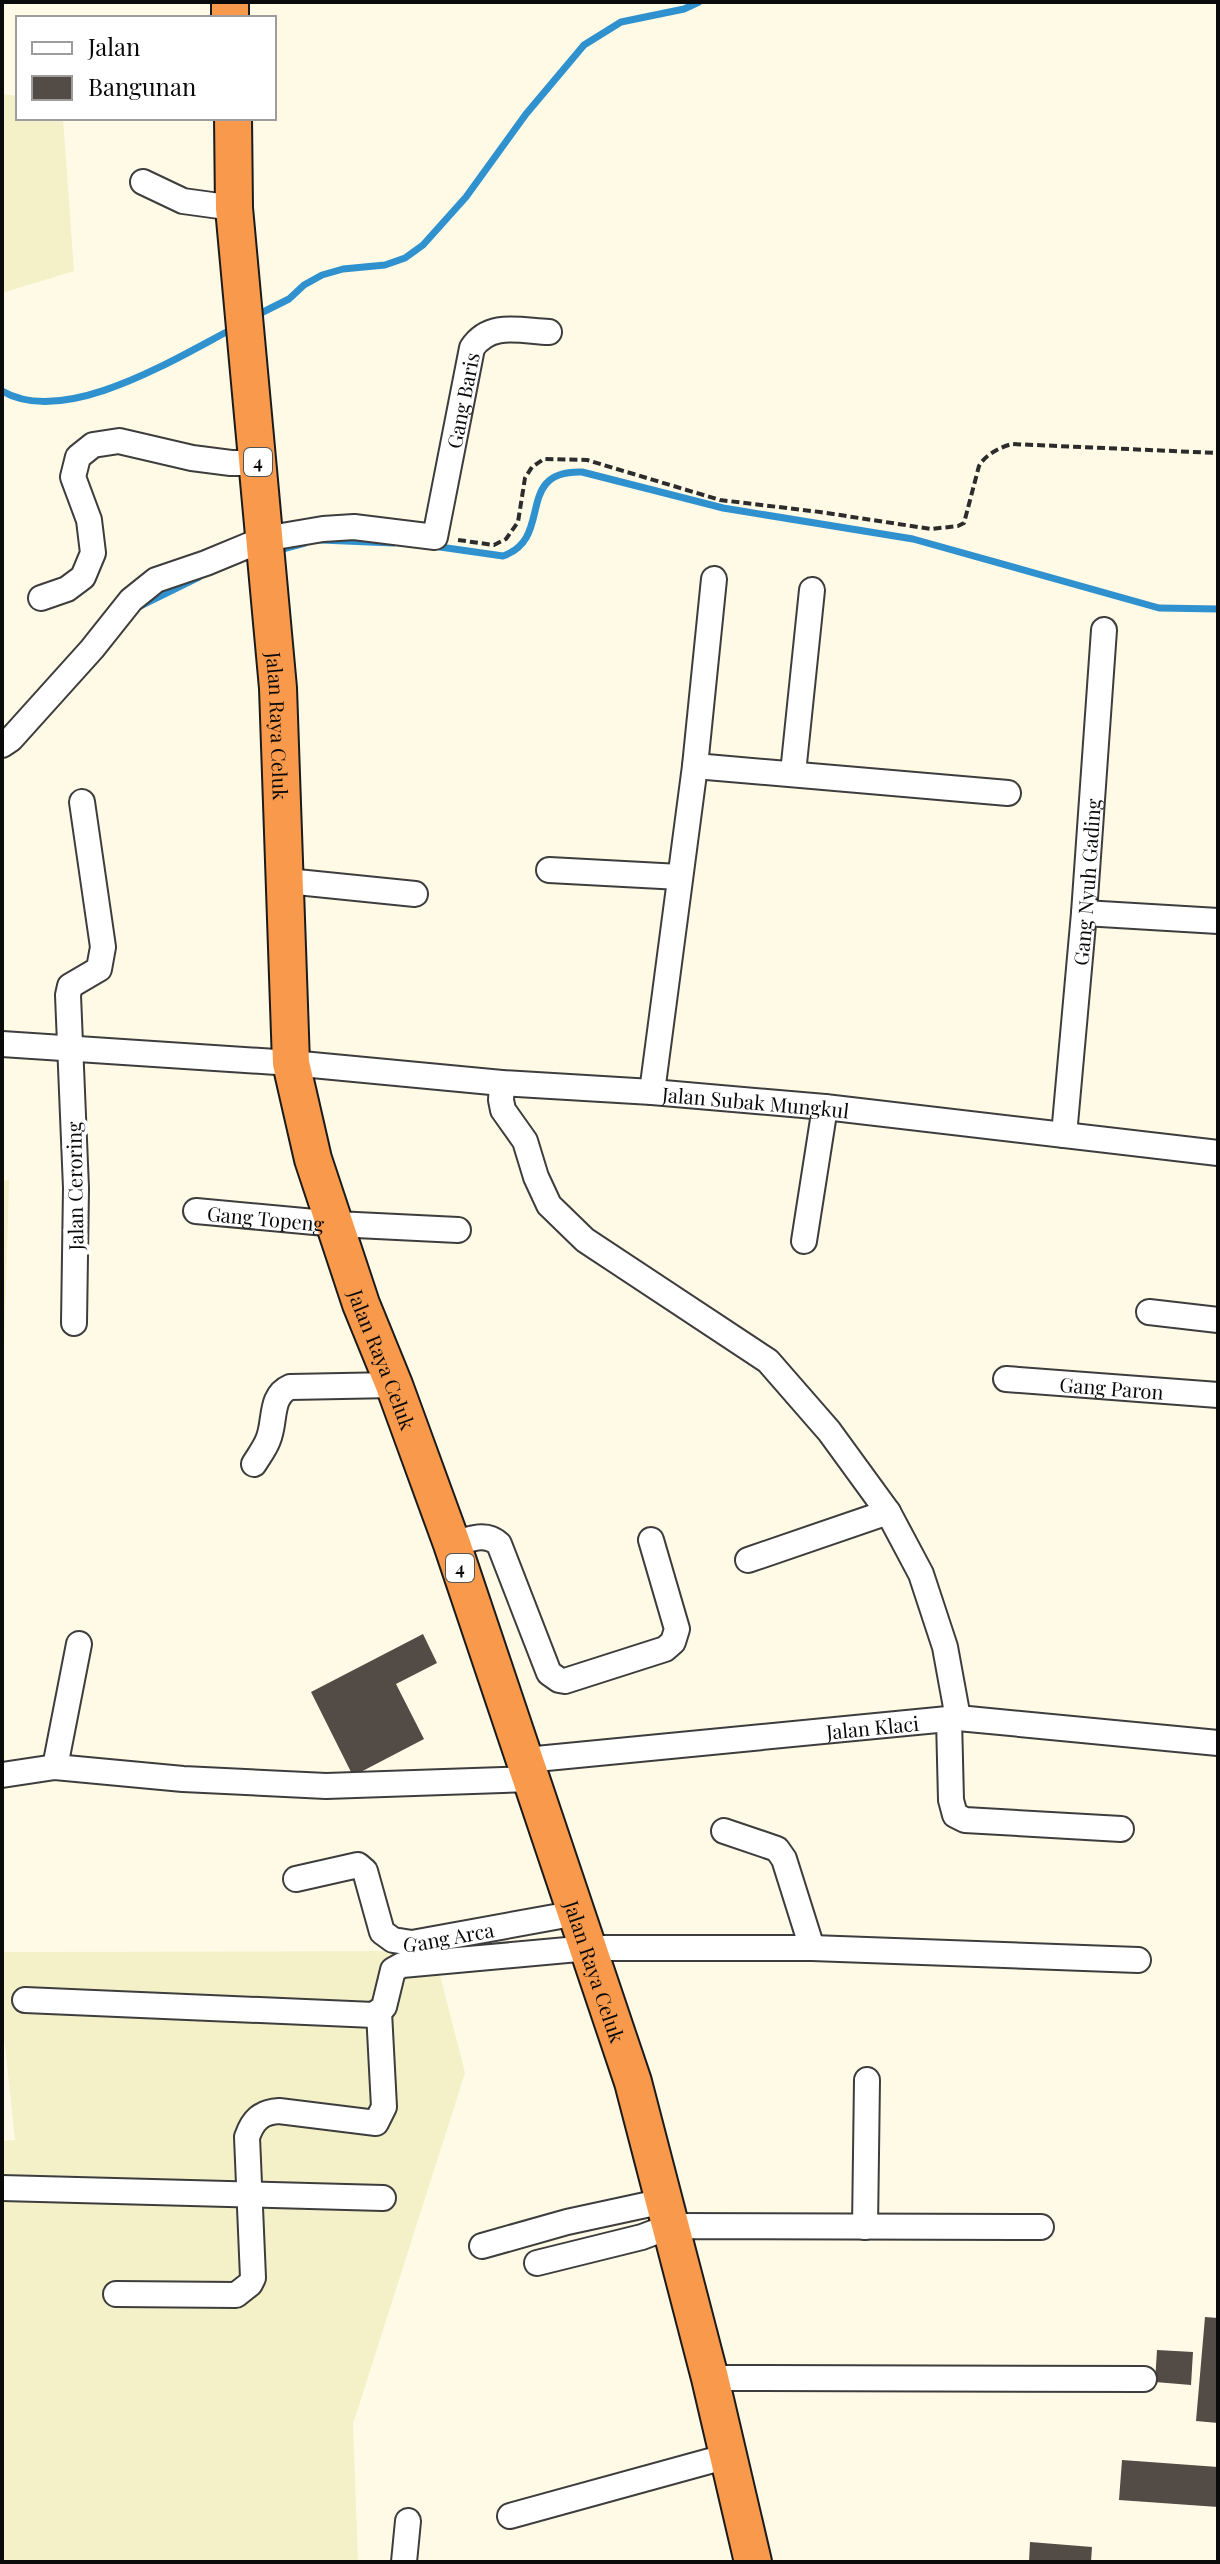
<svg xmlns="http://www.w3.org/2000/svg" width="1220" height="2564" font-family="'Playfair Display',serif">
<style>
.farmland{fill:#f4f0c7}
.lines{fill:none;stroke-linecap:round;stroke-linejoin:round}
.stream{stroke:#3091cf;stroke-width:7}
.building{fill:#524b46}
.minor-casing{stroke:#3d3d3d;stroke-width:28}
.highway-casing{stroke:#1b1b1b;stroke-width:40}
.path{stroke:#2c2c2c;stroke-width:4;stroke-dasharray:8 4;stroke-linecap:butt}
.minor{stroke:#fff;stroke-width:24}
.highway{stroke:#f8994b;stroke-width:36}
.labels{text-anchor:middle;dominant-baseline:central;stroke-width:8;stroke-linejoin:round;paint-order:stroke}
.shield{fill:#fff;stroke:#545454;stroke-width:2}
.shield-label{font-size:18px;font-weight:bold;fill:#0a0a0a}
.street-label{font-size:20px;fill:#0a0a0a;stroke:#fff}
</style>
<rect width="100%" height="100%" fill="#fffae6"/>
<!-- farmland -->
<path class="farmland" d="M2 94 18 96V118H63L74 271 2 293Z
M9 1180 2 1420V1181Z
M434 1951 465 2073 353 2424 358 2562H2V2141L15 2140 2 2017V1952Z"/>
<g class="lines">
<!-- stream -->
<path class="stream" d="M255 316 289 299 304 285 322 275 343 269 385 265 405 258 423 245 466 197 526 114 584 45 621 22 684 9 699 2
M2 391C65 428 176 358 234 328
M321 540 393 543
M433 546 503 556C555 538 513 470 582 472L723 508 913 539 1159 608 1218 609
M275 551 305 543
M138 607 199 577"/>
</g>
<!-- building -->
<path class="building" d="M423 1634 437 1663 396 1684 424 1739 353 1776 311 1692Z
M1205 2317 1218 2318V2423L1196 2421Z
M1157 2350 1193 2352 1191 2385 1155 2382Z
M1122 2460 1218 2467V2507L1119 2500Z
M1030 2542 1092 2547 1091 2562H1029Z"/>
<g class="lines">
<!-- minor casing -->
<g class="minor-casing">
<g id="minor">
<path d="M143 182 183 201 234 208"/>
<path d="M41 598 67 589 83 577 93 553 89 520 73 477 78 457 93 445 119 441 192 458 231 463H258"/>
<path id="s1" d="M2 745 11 739 92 649 131 600 156 580 206 563 264 539 323 529 354 527 435 537 472 348C490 321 521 331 549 332"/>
<path d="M695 766 1008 793"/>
<path d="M793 773 812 590"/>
<path d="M549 870 680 877"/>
<path d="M287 881 415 894"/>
<path d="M1084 913 1218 921"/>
<path id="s2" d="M2 1044 291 1063 502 1083 652 1092 825 1107 1218 1153"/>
<path d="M502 1083 501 1100 503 1110 525 1141 536 1177 549 1205 585 1240 768 1361 829 1431 888 1512 921 1574 945 1647 958 1718"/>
<path d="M652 1092 695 766 714 579"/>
<path id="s3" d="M1064 1135 1084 913 1104 630"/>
<path id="s4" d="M196 1211 336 1224 458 1230"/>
<path d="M804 1241 825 1107"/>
<path d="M1149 1312 1218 1320"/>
<path d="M74 1323 76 1188 68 995 70 986 99 969 103 947 82 802"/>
<path id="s5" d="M1006 1379 1218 1395"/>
<path d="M254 1464C259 1456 265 1448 268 1440 276 1422 269 1396 290 1387L394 1385"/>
<path d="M452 1544C469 1540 485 1531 499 1544L549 1673 559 1680 565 1681 665 1649 673 1642 677 1629 651 1540"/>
<path d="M748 1560 888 1512"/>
<path d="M949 1719 951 1800 955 1815 965 1820 1121 1829"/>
<path id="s6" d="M526 1760 958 1718 1218 1743"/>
<path d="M55 1767 79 1644"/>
<path d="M2 1775 55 1767 183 1779 326 1786 532 1779"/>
<path d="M724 1831 777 1849 784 1859 812 1948"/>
<path id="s7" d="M296 1879 358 1865 365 1871 382 1932 393 1940 412 1943 577 1913"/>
<path d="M25 2000 374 2015 384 2007 393 1970 402 1965 589 1948H812L1138 1960"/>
<path d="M2 2188 383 2198"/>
<path d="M865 2227 867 2080"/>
<path d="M482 2246 567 2222 664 2201"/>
<path d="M537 2263 642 2237 671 2226 1041 2227"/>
<path d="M116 2294 236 2295 250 2284 253 2278 247 2137C253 2120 261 2112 279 2111L376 2123 384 2107 379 2012"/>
<path d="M710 2378 1144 2379"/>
<path d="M510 2516 728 2456"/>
<path d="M404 2562 408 2521"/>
</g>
</g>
<!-- highway casing -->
<g class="highway-casing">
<g id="highway">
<path d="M230 2V18"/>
<path id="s8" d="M233 118 234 208 278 688 291 1063 313 1159 361 1304 394 1385 452 1544 633 2082 710 2378 753 2562"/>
</g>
</g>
<!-- path -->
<path class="path" d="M458 540 494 545 506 539 518 522 525 478 532 467 544 459 587 460 720 500 820 512 931 529 958 526 964 523 979 466C985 455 1000 447 1012 444L1218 453"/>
<!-- minor -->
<use href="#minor" class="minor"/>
<!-- highway -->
<use href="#highway" class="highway"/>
</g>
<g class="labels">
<!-- shield labels -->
<g class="shield">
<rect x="244" y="448" width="28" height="28" rx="6"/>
<rect x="446" y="1554" width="28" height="28" rx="6"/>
</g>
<g class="shield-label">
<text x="258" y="462">4</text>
<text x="460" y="1568">4</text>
</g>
<!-- street labels -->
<g class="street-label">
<text stroke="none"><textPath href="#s1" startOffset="654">Gang Baris</textPath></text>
<text stroke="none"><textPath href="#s8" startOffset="610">Jalan Raya Celuk</textPath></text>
<text stroke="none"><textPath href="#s3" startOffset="254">Gang Nyuh Gading</textPath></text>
<text stroke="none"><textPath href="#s2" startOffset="756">Jalan Subak Mungkul</textPath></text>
<text transform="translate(74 1186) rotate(-91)">Jalan Ceroring</text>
<text stroke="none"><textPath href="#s4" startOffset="70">Gang Topeng</textPath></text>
<text stroke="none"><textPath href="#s8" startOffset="1258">Jalan Raya Celuk</textPath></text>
<text stroke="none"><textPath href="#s5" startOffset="106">Gang Paron</textPath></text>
<text stroke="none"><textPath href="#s6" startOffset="348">Jalan Klaci</textPath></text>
<text stroke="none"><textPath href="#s7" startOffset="206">Gang Arca</textPath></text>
<text stroke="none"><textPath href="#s8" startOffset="1906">Jalan Raya Celuk</textPath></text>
</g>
</g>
<!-- border -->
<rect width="1220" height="2564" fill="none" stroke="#0a0a0a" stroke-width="8"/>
<!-- legend -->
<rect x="16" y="16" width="260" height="104" fill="#ffffff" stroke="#9d9d9d" stroke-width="2"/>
<rect x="32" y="42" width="40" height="12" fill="#ffffff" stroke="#9d9d9d" stroke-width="2"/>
<text x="88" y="56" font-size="24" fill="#0a0a0a">Jalan</text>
<rect x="32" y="76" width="40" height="24" fill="#524b46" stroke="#9d9d9d" stroke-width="2"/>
<text x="88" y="96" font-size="24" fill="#0a0a0a">Bangunan</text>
</svg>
